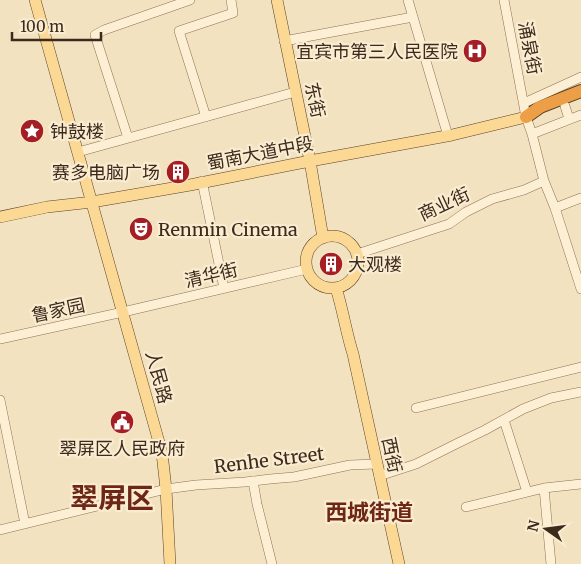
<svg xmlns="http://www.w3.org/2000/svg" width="581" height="564" font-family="Merriweather,'Noto Sans SC',serif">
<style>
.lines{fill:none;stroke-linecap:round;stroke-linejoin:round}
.minor-casing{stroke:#8e7255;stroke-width:10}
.major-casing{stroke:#5b402a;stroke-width:12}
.highway-casing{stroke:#5b402a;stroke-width:14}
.minor{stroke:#fcefd4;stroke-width:9}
.major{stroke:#fbd893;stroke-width:11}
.highway{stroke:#ec9f46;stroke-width:12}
.labels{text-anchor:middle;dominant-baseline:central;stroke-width:4.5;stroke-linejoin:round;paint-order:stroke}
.street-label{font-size:18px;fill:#3c2a1c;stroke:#f9ecd0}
.poi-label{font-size:18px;fill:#3c2a1c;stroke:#f9ecd0;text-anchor:start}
.district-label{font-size:22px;font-weight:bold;fill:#6e2616;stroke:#f9ecd0}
.town-label{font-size:28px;font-weight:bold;fill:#6e2616;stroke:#f9ecd0}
</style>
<rect width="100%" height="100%" fill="#f3e2c0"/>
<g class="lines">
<!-- minor casing -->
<g class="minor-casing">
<path id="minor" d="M408 0 448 136
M504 0 526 117 532 134 544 181 555 208 581 289
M284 41 413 17
M524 103 581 77
M565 106 569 119
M206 117 179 31 233 13 231 0
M532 134 581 115
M128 138 95 35 104 30 190 0
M78 152 295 92
M202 181 224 288
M555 208 581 198
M357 254 449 224 466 212 492 199 524 190 544 181
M0 339 123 312 307 269
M0 400 25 524
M416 408 581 367
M504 420 527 492
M379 476 416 464 458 443 485 430 523 409 551 398 581 392
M253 481 257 504 272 564
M544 488 551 564
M466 507 544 488 581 484
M0 530 166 489 196 485 245 482 270 479 294 477 350 465 376 464"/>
</g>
<!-- major casing -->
<g class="major-casing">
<path id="major" d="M35 0 162 453 166 489 170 564
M277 0 310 161 323 238
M0 217 47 207 92 202 190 185 310 161 452 135 526 117
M306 262a26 26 0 1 1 52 0a26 26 0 1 1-52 0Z
M336 288C343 310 346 332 353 354L399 564"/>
</g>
<!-- highway casing -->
<g class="highway-casing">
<path id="highway" d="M526 117 540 107 581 91"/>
</g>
<!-- minor -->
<use href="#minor" class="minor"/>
<!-- major -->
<use href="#major" class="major"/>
<!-- highway -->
<use href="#highway" class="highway"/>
</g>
<!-- icons -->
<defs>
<g id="hospital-disc" transform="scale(1.25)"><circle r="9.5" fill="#a41e23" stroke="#f9ecd0"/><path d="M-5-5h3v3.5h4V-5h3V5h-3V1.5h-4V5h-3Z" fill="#fff"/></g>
<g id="sight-disc" transform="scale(1.25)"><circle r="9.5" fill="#a41e23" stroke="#f9ecd0"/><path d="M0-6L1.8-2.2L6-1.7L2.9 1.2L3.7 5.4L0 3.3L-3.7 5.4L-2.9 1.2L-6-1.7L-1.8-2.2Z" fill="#fff"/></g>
<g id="building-disc" transform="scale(1.25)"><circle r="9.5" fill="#a41e23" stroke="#f9ecd0"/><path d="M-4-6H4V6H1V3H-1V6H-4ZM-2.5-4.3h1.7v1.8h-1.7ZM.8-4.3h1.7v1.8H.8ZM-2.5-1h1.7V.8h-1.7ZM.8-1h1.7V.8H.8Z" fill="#fff"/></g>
<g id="theatre-disc" transform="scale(1.25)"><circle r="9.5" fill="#a41e23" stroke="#f9ecd0"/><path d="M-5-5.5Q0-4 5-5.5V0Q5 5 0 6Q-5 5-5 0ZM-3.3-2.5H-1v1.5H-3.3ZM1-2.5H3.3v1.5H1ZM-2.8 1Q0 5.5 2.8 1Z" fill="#fff"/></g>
<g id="civic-disc" transform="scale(1.25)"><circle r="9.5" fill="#a41e23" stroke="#f9ecd0"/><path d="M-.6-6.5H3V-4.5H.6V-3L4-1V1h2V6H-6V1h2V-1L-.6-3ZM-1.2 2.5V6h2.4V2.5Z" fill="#fff"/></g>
</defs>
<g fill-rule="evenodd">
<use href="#hospital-disc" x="475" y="51"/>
<use href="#sight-disc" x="32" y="131"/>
<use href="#building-disc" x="178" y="172"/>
<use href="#theatre-disc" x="141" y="229"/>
<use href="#building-disc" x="331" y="264"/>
<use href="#civic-disc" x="122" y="422"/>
</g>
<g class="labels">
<!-- street labels -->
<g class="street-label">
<text transform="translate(530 48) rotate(79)">涌泉街</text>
<text transform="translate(315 100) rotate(78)">东街</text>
<text transform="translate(260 153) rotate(-11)">蜀南大道中段</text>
<text transform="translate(444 204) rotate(-25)">商业街</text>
<text transform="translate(211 275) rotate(-13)">清华街</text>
<text transform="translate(58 310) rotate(-12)">鲁家园</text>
<text transform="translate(159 377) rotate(75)">人民路</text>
<text transform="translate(392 455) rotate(78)">西街</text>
<text transform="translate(269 460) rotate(-7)">Renhe Street</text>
</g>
<!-- poi labels -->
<g class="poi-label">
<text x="458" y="51" text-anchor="end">宜宾市第三人民医院</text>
<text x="50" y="131">钟鼓楼</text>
<text x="160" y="172" text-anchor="end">赛多电脑广场</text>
<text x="158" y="229">Renmin Cinema</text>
<text x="348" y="264">大观楼</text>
<text x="122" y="448" text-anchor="middle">翠屏区人民政府</text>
</g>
<!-- district labels -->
<g class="district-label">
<text x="369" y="512">西城街道</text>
</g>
<!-- town labels -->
<g class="town-label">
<text x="112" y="498">翠屏区</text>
</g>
</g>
<!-- north arrow -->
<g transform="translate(546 529) rotate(284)" stroke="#f9ecd0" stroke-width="4" paint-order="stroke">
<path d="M0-4L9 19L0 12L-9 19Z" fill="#3c2a1c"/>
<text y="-8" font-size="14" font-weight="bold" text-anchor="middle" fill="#3c2a1c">N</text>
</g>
<!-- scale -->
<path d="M12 32v8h89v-8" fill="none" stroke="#3c2a1c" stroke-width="2.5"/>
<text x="20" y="32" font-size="15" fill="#3c2a1c" stroke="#f9ecd0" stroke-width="4" paint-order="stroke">100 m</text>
</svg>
